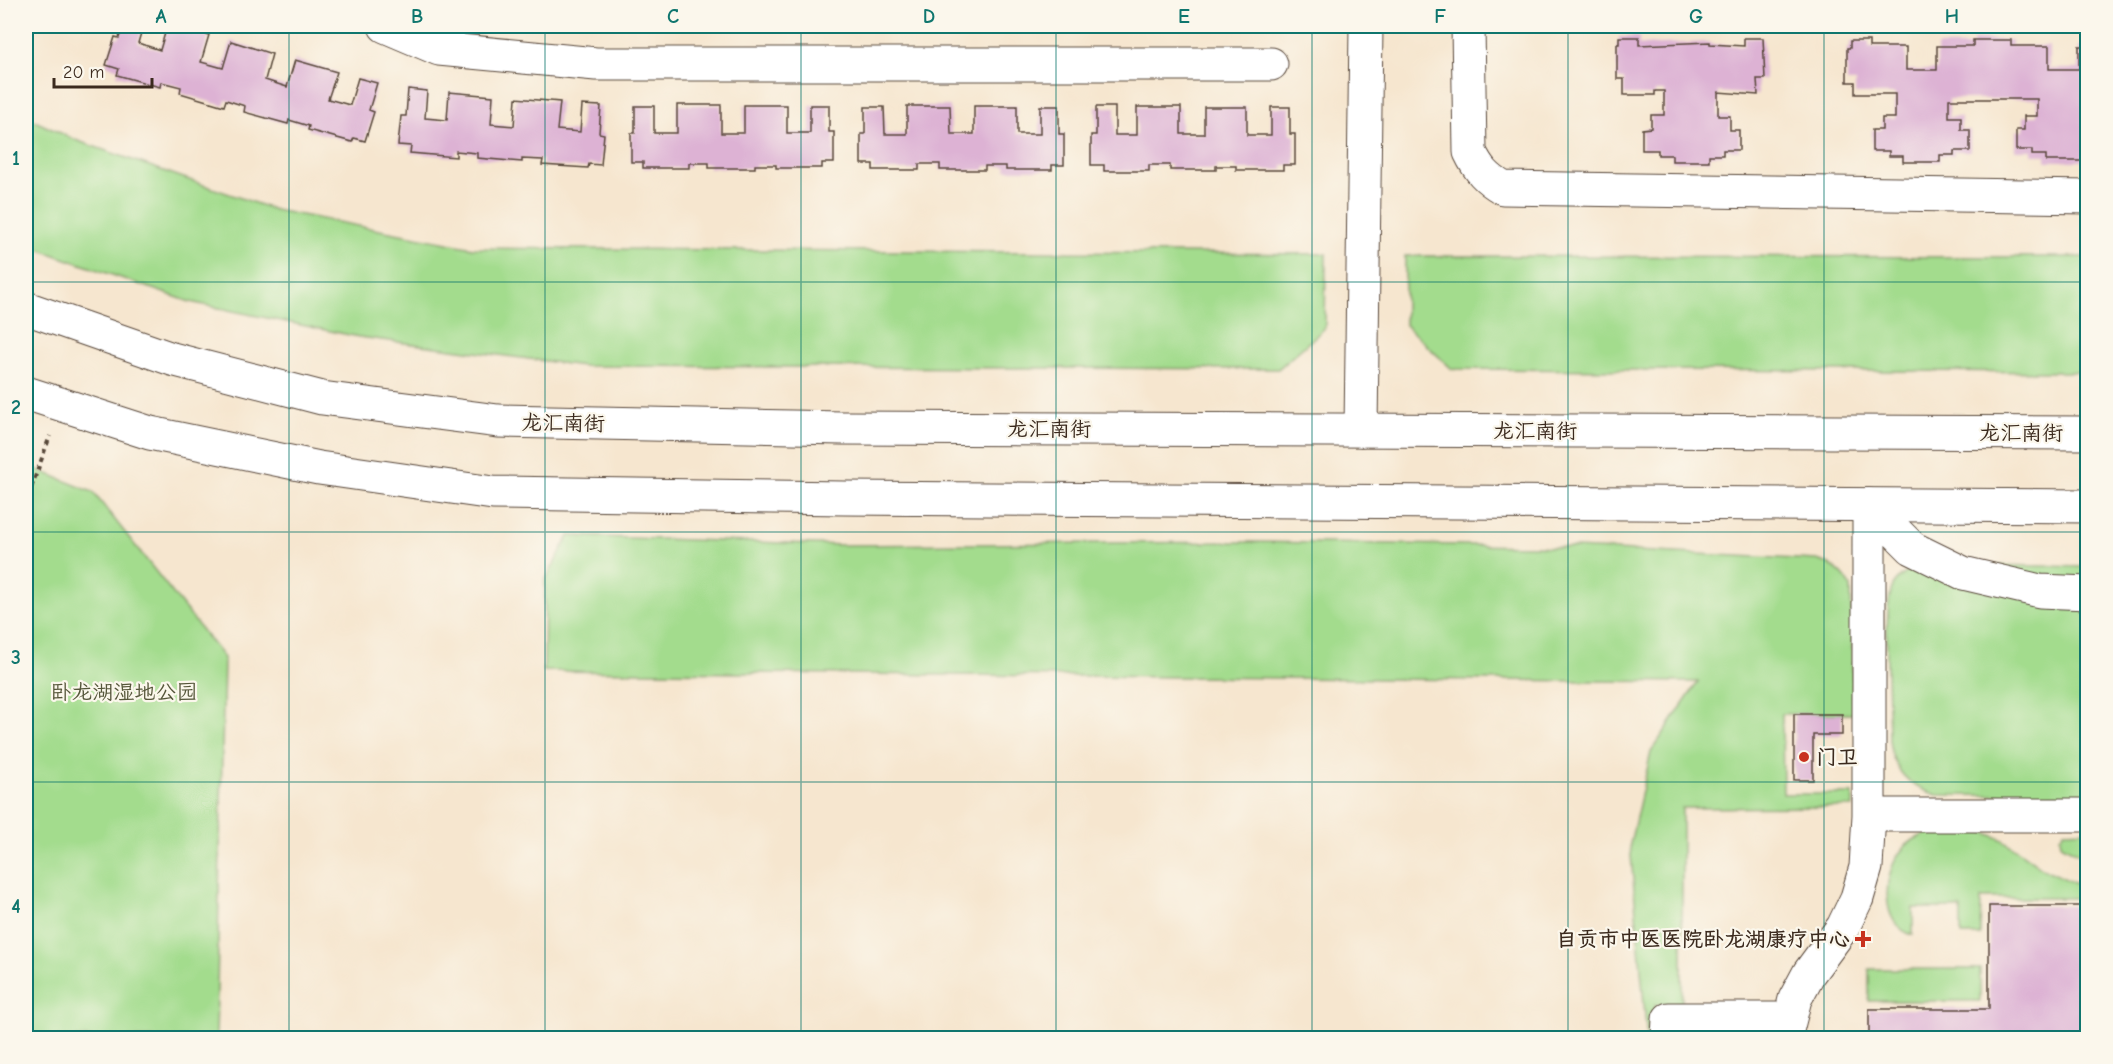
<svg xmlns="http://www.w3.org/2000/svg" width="2113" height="1064" font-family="'Comic Neue','LXGW WenKai TC',sans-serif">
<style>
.green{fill:#a3dc8d;stroke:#6f8356;stroke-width:1.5}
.building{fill:#ddb2d4}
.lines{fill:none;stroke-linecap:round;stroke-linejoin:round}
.minor-casing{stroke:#574639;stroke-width:35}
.major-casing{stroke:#574639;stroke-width:35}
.path{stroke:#574639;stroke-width:4;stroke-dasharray:4.5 4.5;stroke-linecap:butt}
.minor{stroke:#fff;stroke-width:33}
.major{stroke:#fff;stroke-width:33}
.grid{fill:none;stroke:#0f766e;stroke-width:1.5;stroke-opacity:0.55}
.poi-dot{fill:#c8321e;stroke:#fbf7ec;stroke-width:2}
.labels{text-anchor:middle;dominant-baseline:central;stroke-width:4.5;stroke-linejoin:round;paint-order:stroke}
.street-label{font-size:21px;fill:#3b2a1e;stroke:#fbf7ec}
.park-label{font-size:21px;fill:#55563a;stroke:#fbf7ec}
.poi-label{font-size:21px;font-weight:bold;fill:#3b2a1e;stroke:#fbf7ec;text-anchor:start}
.neatline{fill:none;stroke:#0f766e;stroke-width:2}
.grid-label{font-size:20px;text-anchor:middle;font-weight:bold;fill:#0f766e}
</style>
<rect width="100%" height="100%" fill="#fbf7ec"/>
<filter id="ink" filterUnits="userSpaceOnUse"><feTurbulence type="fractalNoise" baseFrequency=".0167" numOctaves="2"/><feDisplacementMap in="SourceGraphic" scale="12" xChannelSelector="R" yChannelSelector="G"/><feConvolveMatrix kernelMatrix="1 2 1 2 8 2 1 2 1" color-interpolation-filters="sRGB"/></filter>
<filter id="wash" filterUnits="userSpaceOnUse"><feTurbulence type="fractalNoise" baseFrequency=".008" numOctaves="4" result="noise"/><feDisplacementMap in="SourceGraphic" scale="24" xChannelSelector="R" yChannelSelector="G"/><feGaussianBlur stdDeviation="1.35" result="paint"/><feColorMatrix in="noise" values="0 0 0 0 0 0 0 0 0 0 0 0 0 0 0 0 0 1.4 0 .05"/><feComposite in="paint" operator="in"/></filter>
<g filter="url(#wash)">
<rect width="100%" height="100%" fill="#f6e6cf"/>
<!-- green -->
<path class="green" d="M26 117 78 141 275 210 473 248 1326 254 1325 328 1278 369 583 366 359 337 190 302 26 245Z
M1405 256 2087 257V372L1452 369 1405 325Z
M26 465 93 492 224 658 216 1038H26Z
M569 536 845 545 1251 542 1534 546 1817 560C1833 564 1844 573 1851 587L1853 714H1782L1783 794H1853V807L1682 808V1006L1655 1005V1038H1647L1630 844 1651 752 1698 682 544 671 545 581Z
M1932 564 2087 567V796L1937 795C1909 788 1892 769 1889 740 1889 711 1882 607 1893 586 1902 572 1916 566 1932 564Z
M2087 830V858L2061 844 2060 837 2064 831Z
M1934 831 1987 833 2003 840 2042 868 2087 889V898H1981L1980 935H1961V908H1913V935C1879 926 1882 873 1902 850 1910 840 1921 835 1934 831Z
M1869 969H1980V1001H1869Z
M1682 1034H1764L1767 1038H1681Z"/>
<g id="blocks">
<!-- building -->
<path class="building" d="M123 26H143L138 43 160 50 167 26H176L209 35 201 62 223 68 231 41 272 54 265 80 287 87 295 60 337 72 328 99 350 105 358 78 377 83 369 110 374 112 365 141 354 138 352 142 308 130 309 126 289 120 288 124 244 112 245 106 226 100 224 106 180 93 181 87 161 82 160 87 117 75 119 69 106 65 115 37 119 38Z
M1619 37H1639V45L1710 42V44L1744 46V38H1763L1765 79H1757L1758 95 1718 92V116H1730V130H1739V150H1723V155H1709V161H1672V155H1658V150H1642V129L1651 128V115H1664V91H1655V95H1624V79H1617V44H1619Z
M1973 40H2011V46H2049V69H2079V46H2088V155H2082V161H2046V155H2032V150H2016V130H2024V116H2037V99H1949V117H1961V130H1970V151H1954V155H1940V162H1903V156H1889V151H1872V130H1882V118H1895V94H1855V82H1847V48H1850V41H1869V47H1906V70H1937V46H1973Z
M408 89 427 91 425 118 447 120 449 92 493 96 491 124 514 126 516 98 560 102 557 130 580 132 582 105 601 106 599 133 604 134 601 165 589 164 588 168 542 165 543 160 522 159V162L477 158V153L456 151V157L410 153 411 146 398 145 401 116H406Z
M677 105H721V133H744V105H787V133H810V105H829V132H834V163H822V168H776V165H755V168H709V163H689V168H643V162H631V133H635V106H654V133H677Z
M907 106H950L951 134H974V106H1017V134H1040V106H1059V134H1064V165H1052V170H1006V166H985V170H940V164H919V170H873V164H861V134H865V107H884L885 134H907Z
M1096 107H1115V135H1137V107H1181V134H1204V107H1247V135H1271V107H1290V134H1295V165H1283V170H1236V166H1216V170H1170V165H1149V171H1104V165H1091V135H1096Z
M1794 714H1842V735H1813V780H1794Z
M1989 906H2088V1038H1869V1009H1989Z"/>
</g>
</g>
<g filter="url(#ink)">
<use href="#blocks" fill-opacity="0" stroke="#574639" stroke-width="1.5"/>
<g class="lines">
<!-- minor casing -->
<g class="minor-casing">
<path id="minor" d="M385 26 439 49 596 64H1271
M1468 26 1470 152C1478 169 1487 179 1503 188L2088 197
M1361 430 1366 26
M1869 505 1912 548 1963 573 2040 591 2088 593
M1869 815H2088
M1668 1038 1669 1019H1789
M1785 1038 1795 999 1809 973 1843 927 1857 898 1866 867 1869 815V505"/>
</g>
<!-- major casing -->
<g class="major-casing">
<path id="major" d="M26 308 172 359 322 398 498 421 842 428 2088 433
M26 393 150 433 319 468 493 493 844 498 2088 506"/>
</g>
<!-- path -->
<path class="path" d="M26 494 30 491 50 436"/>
<!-- minor -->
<use href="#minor" class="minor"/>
<!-- major -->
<use href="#major" class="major"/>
</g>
</g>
<!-- grid -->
<path class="grid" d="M289 26V1038M545 26V1038M801 26V1038M1056 26V1038M1312 26V1038M1568 26V1038M1824 26V1038M26 282H2088M26 532H2088M26 782H2088"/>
<!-- markers -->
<g class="poi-dot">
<circle cx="1804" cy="757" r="6"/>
<path d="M1860 930h6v6h6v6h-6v6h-6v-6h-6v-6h6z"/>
</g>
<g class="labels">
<!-- street labels -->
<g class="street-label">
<text transform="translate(563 423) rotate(1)">龙汇南街</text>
<text x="1049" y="429">龙汇南街</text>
<text x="1535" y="431">龙汇南街</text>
<text x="2021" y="433">龙汇南街</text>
</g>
<!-- park labels -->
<g class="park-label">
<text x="124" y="692">卧龙湖湿地公园</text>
</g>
<!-- poi labels -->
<g class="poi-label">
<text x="1816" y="757">门卫</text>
<text x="1850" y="939" text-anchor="end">自贡市中医医院卧龙湖康疗中心</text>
</g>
</g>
<!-- margin -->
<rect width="2113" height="1064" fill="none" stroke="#fbf7ec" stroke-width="66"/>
<!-- scale -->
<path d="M54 78v9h98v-9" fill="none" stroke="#3b2a1e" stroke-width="3"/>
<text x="63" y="78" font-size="18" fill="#3b2a1e" stroke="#fbf7ec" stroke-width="4.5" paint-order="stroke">20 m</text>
<rect x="33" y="33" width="2047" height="998" class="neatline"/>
<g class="grid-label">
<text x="161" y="23">A</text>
<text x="417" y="23">B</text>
<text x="673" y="23">C</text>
<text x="929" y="23">D</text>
<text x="1184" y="23">E</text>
<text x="1440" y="23">F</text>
<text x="1696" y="23">G</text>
<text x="1952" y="23">H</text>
<text x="16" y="165">1</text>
<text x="16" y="414">2</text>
<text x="16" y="664">3</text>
<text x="16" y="913">4</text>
</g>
</svg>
